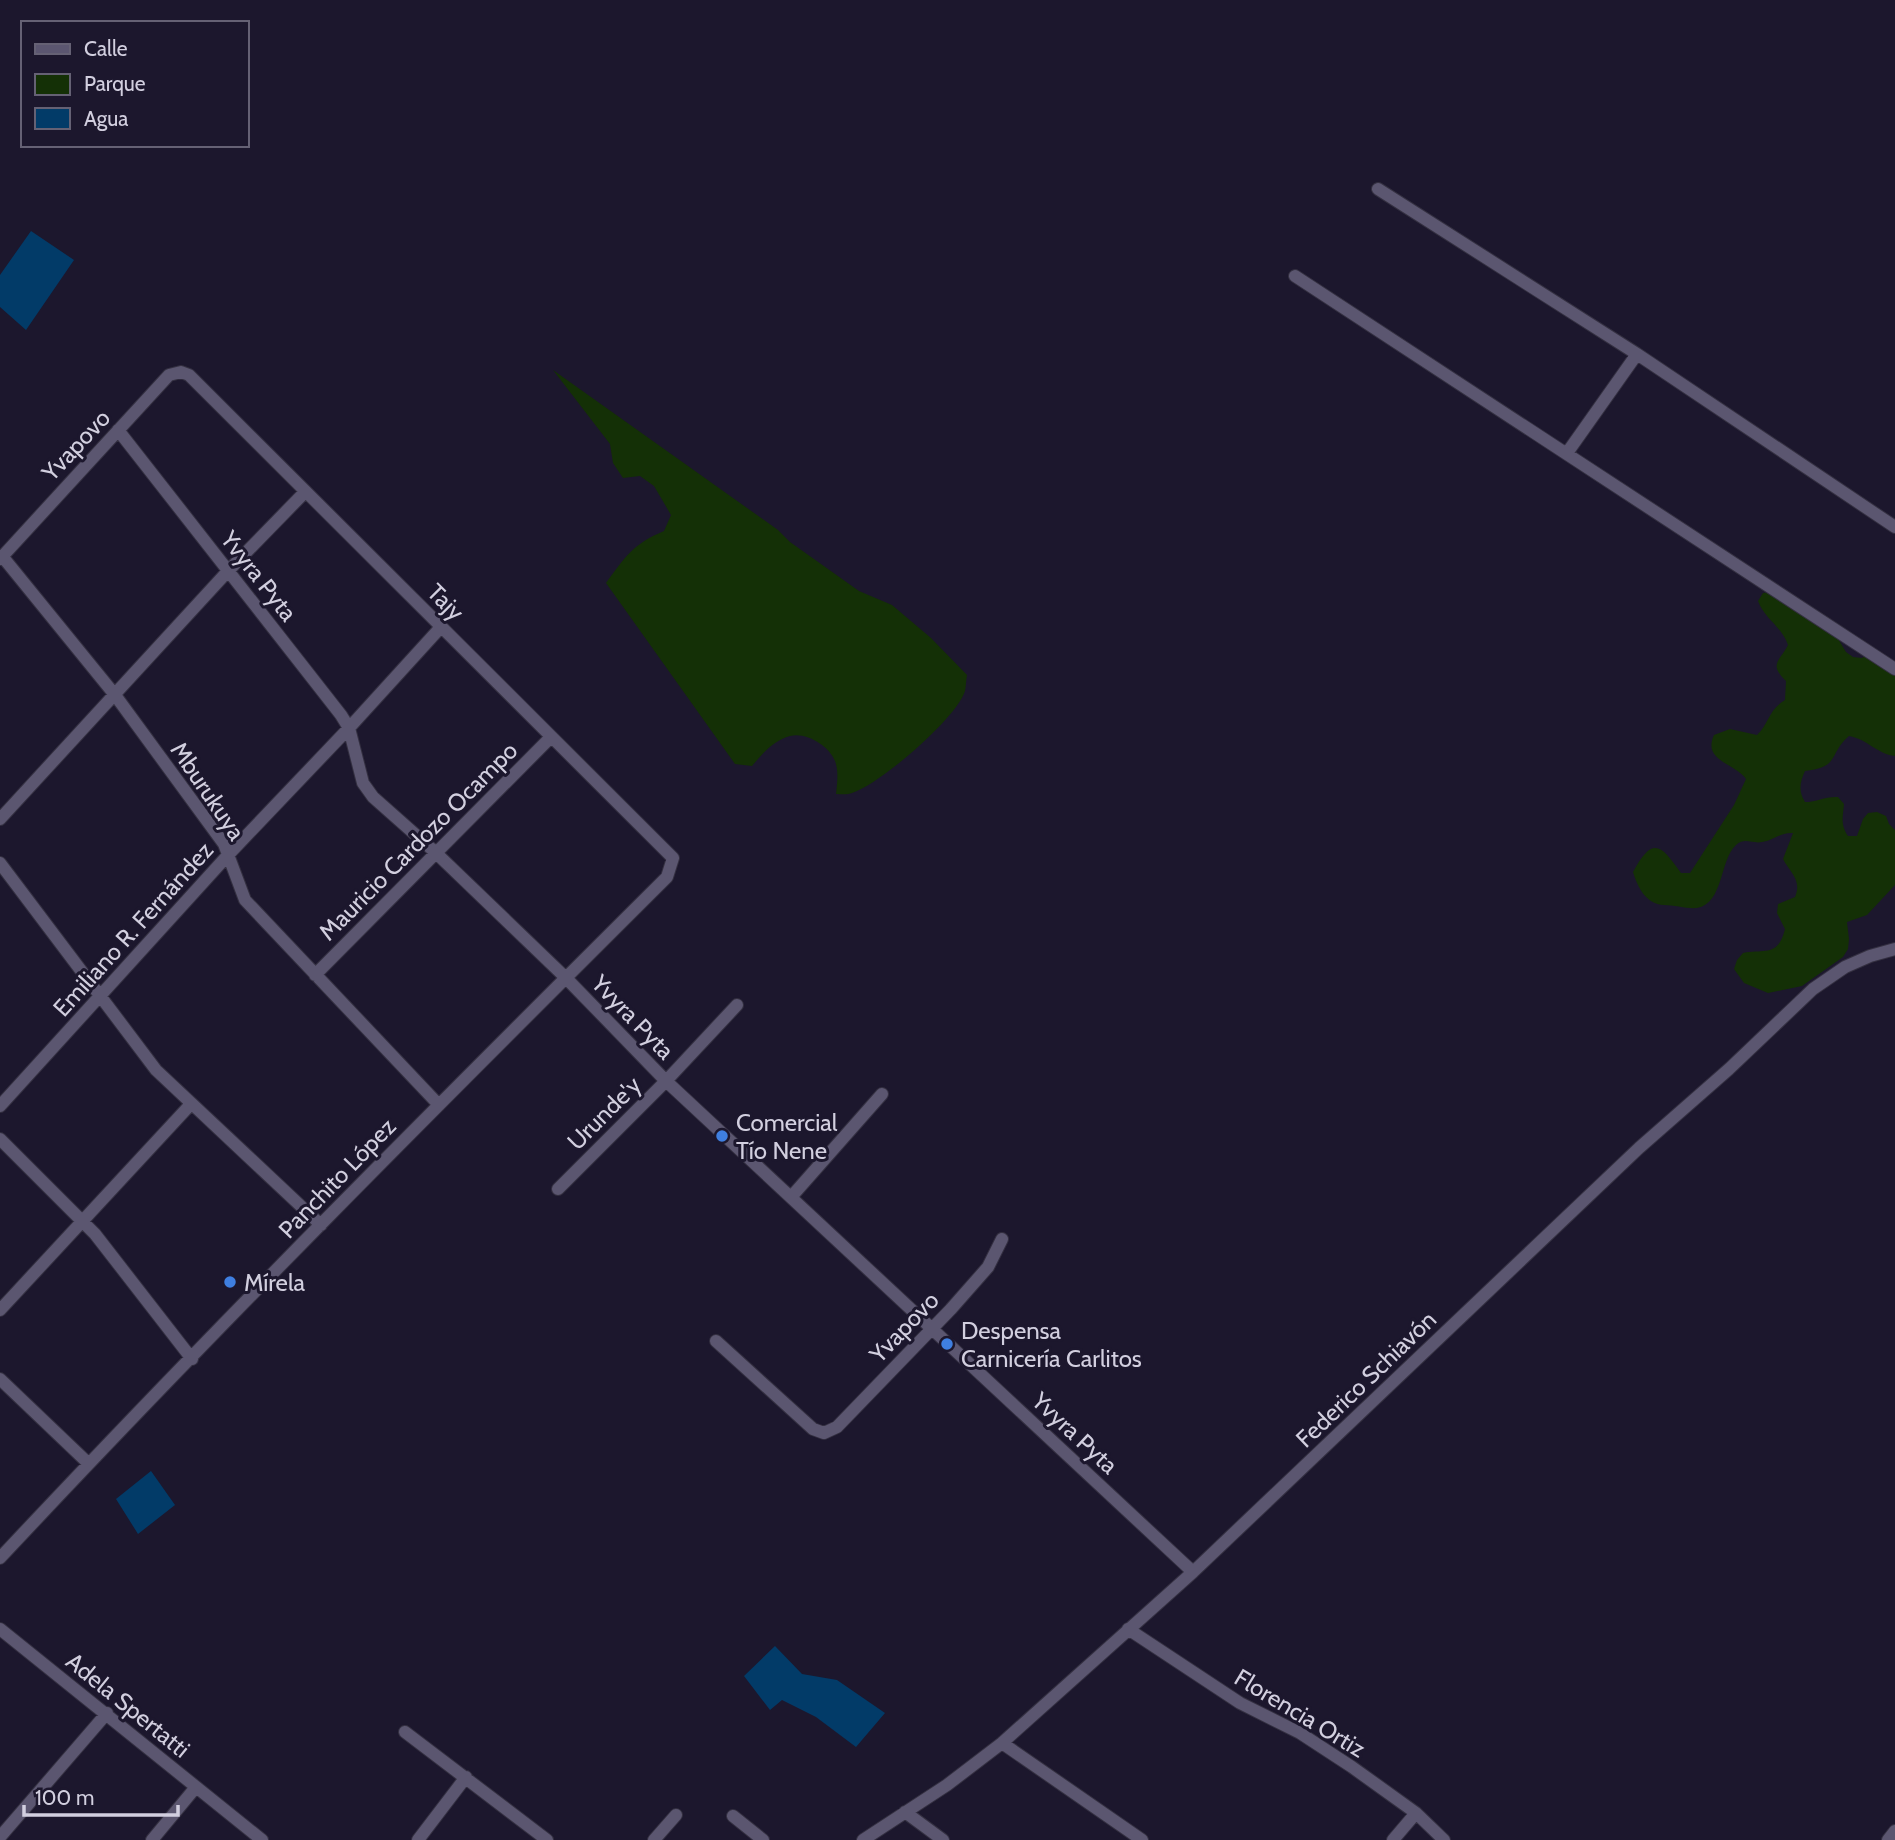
<svg xmlns="http://www.w3.org/2000/svg" width="1895" height="1840" font-family="Cabin,sans-serif">
<style>
.green{fill:#143006}
.water{fill:#023b68}
.lines{fill:none;stroke-linecap:round;stroke-linejoin:round}
.minor-casing{stroke:#343041;stroke-width:14}
.minor{stroke:#5b5670;stroke-width:12}
.shop-dot{fill:#3f7fe0;stroke:#1c172d;stroke-width:2.5}
.labels{text-anchor:middle;dominant-baseline:central;stroke-width:6;stroke-linejoin:round;paint-order:stroke}
.street-label{font-size:24px;fill:#d2cfdf;stroke:#1c172d}
.poi-label{font-size:24px;fill:#d2cfdf;stroke:#1c172d;text-anchor:start}
</style>
<rect width="100%" height="100%" fill="#1c172d"/>
<!-- green -->
<path class="green" d="M553 370 778 530 790 542 859 591 892 605 931 638 967 675C966 680 966 686 965 691 956 719 880 784 852 793 848 795 840 794 836 794 837 784 839 772 835 761 829 746 807 732 790 736 774 740 762 754 752 766L735 764 606 583C626 556 633 544 664 531L671 515 654 486 640 476 623 478 613 463 610 444Z
M1776 591 1828 622 1846 652 1853 657 1862 658 1870 653 1895 674V756C1877 754 1867 739 1849 736 1828 754 1841 767 1805 771 1800 782 1798 791 1805 802 1817 802 1826 796 1838 797L1844 804C1843 817 1840 824 1848 836H1857L1863 819 1868 813 1877 812 1886 816 1889 824 1895 830V885L1867 915 1847 922 1849 939 1848 949 1843 957 1802 986 1768 993 1744 983 1734 969 1737 960 1743 953C1766 949 1778 957 1785 929L1777 913 1778 904 1795 897C1802 880 1791 874 1783 859L1793 833C1780 832 1773 841 1762 842 1752 844 1745 837 1736 845 1719 861 1724 903 1697 908 1688 909 1674 905 1664 905 1646 904 1638 888 1633 872 1653 834 1662 846 1681 873H1690L1734 805 1746 779C1735 763 1702 761 1714 735L1730 729 1757 735C1769 724 1768 710 1785 700L1786 681C1768 664 1780 661 1788 645 1782 627 1764 618 1758 601L1763 593Z"/>
<!-- water -->
<path class="water" d="M31 231 74 260 26 330 0 307V275Z
M151 1471 175 1505 138 1534 116 1499Z
M775 1646 802 1674 837 1680 885 1713 856 1747 816 1717 782 1700 770 1710 744 1676Z"/>
<g class="lines">
<!-- minor casing -->
<g class="minor-casing">
<path id="minor" d="M1378 189 1637 354 1895 527
M1295 276 1895 669
M118 430 341 715 349 728 363 783 373 797 435 852 566 978 666 1081 1193 1572
M1567 453 1637 354
M2 556 115 695 224 844 245 900 439 1105
M0 559 169 375 181 372 189 375 673 858 667 877C442 1101 217 1326 0 1558
M0 819 228 571 305 492
M0 863 156 1070 321 1225
M315 975 551 737
M0 1106 228 855 349 728 441 627
M0 1139 95 1234 192 1359
M558 1189 666 1081 737 1005
M792 1196 882 1094
M0 1310 191 1104
M716 1341 813 1429 824 1433 837 1427 951 1309 988 1267 1002 1239
M0 1379 88 1463
M0 1629 262 1840
M1128 1629 1240 1703 1300 1733 1352 1767 1416 1813 1444 1840
M405 1732 547 1840
M1002 1743 1142 1840
M905 1812 943 1840
M733 1816 763 1840
M0 1837 107 1713
M152 1840 196 1787
M418 1840 466 1777
M654 1840 676 1815
M863 1840 947 1785 1002 1743 1193 1572 1639 1148 1729 1069 1813 989 1845 967 1870 956 1895 949
M1393 1840 1416 1813
M1888 1840 1895 1831"/>
</g>
<!-- minor -->
<use href="#minor" class="minor"/>
</g>
<!-- markers -->
<g class="shop-dot">
<circle cx="722" cy="1136" r="7"/>
<circle cx="230" cy="1282" r="7"/>
<circle cx="947" cy="1344" r="7"/>
</g>
<g class="labels">
<!-- street labels -->
<g class="street-label">
<text transform="translate(76 445) rotate(-47)">Yvapovo</text>
<text transform="translate(259 576) rotate(52)">Yvyra Pyta</text>
<text transform="translate(446 602) rotate(45)">Tajy</text>
<text transform="translate(208 791) rotate(56)">Mburukuya</text>
<text transform="translate(418 841) rotate(-45)">Mauricio Cardozo Ocampo</text>
<text transform="translate(133 929) rotate(-48)">Emiliano R. Fernández</text>
<text transform="translate(633 1017) rotate(46)">Yvyra Pyta</text>
<text transform="translate(604 1113) rotate(-45)">Urunde'y</text>
<text transform="translate(337 1178) rotate(-46)">Panchito López</text>
<text transform="translate(904 1327) rotate(-46)">Yvapovo</text>
<text transform="translate(1366 1379) rotate(-44)">Federico Schiavón</text>
<text transform="translate(1075 1433) rotate(43)">Yvyra Pyta</text>
<text transform="translate(128 1705) rotate(39)">Adela Spertatti</text>
<text transform="translate(1300 1713) rotate(31)">Florencia Ortiz</text>
</g>
<!-- poi labels -->
<g class="poi-label">
<text x="736" y="1122">Comercial<tspan x="736" dy="28">Tío Nene</tspan></text>
<text x="244" y="1282">Mírela</text>
<text x="961" y="1330">Despensa<tspan x="961" dy="28">Carnicería Carlitos</tspan></text>
</g>
</g>
<!-- legend -->
<rect x="21" y="21" width="228" height="126" fill="#1c172d" stroke="#656174" stroke-width="2"/>
<rect x="35" y="44" width="35" height="10" fill="#5b5670" stroke="#656174" stroke-width="2"/>
<text x="84" y="56" font-size="21" fill="#d2cfdf">Calle</text>
<rect x="35" y="74" width="35" height="21" fill="#143006" stroke="#656174" stroke-width="2"/>
<text x="84" y="91" font-size="21" fill="#d2cfdf">Parque</text>
<rect x="35" y="108" width="35" height="21" fill="#023b68" stroke="#656174" stroke-width="2"/>
<text x="84" y="126" font-size="21" fill="#d2cfdf">Agua</text>
<!-- scale -->
<path d="M24 1805v10h154v-10" fill="none" stroke="#d2cfdf" stroke-width="3.5"/>
<text x="35" y="1805" font-size="21" fill="#d2cfdf" stroke="#1c172d" stroke-width="5" paint-order="stroke">100 m</text>
</svg>
